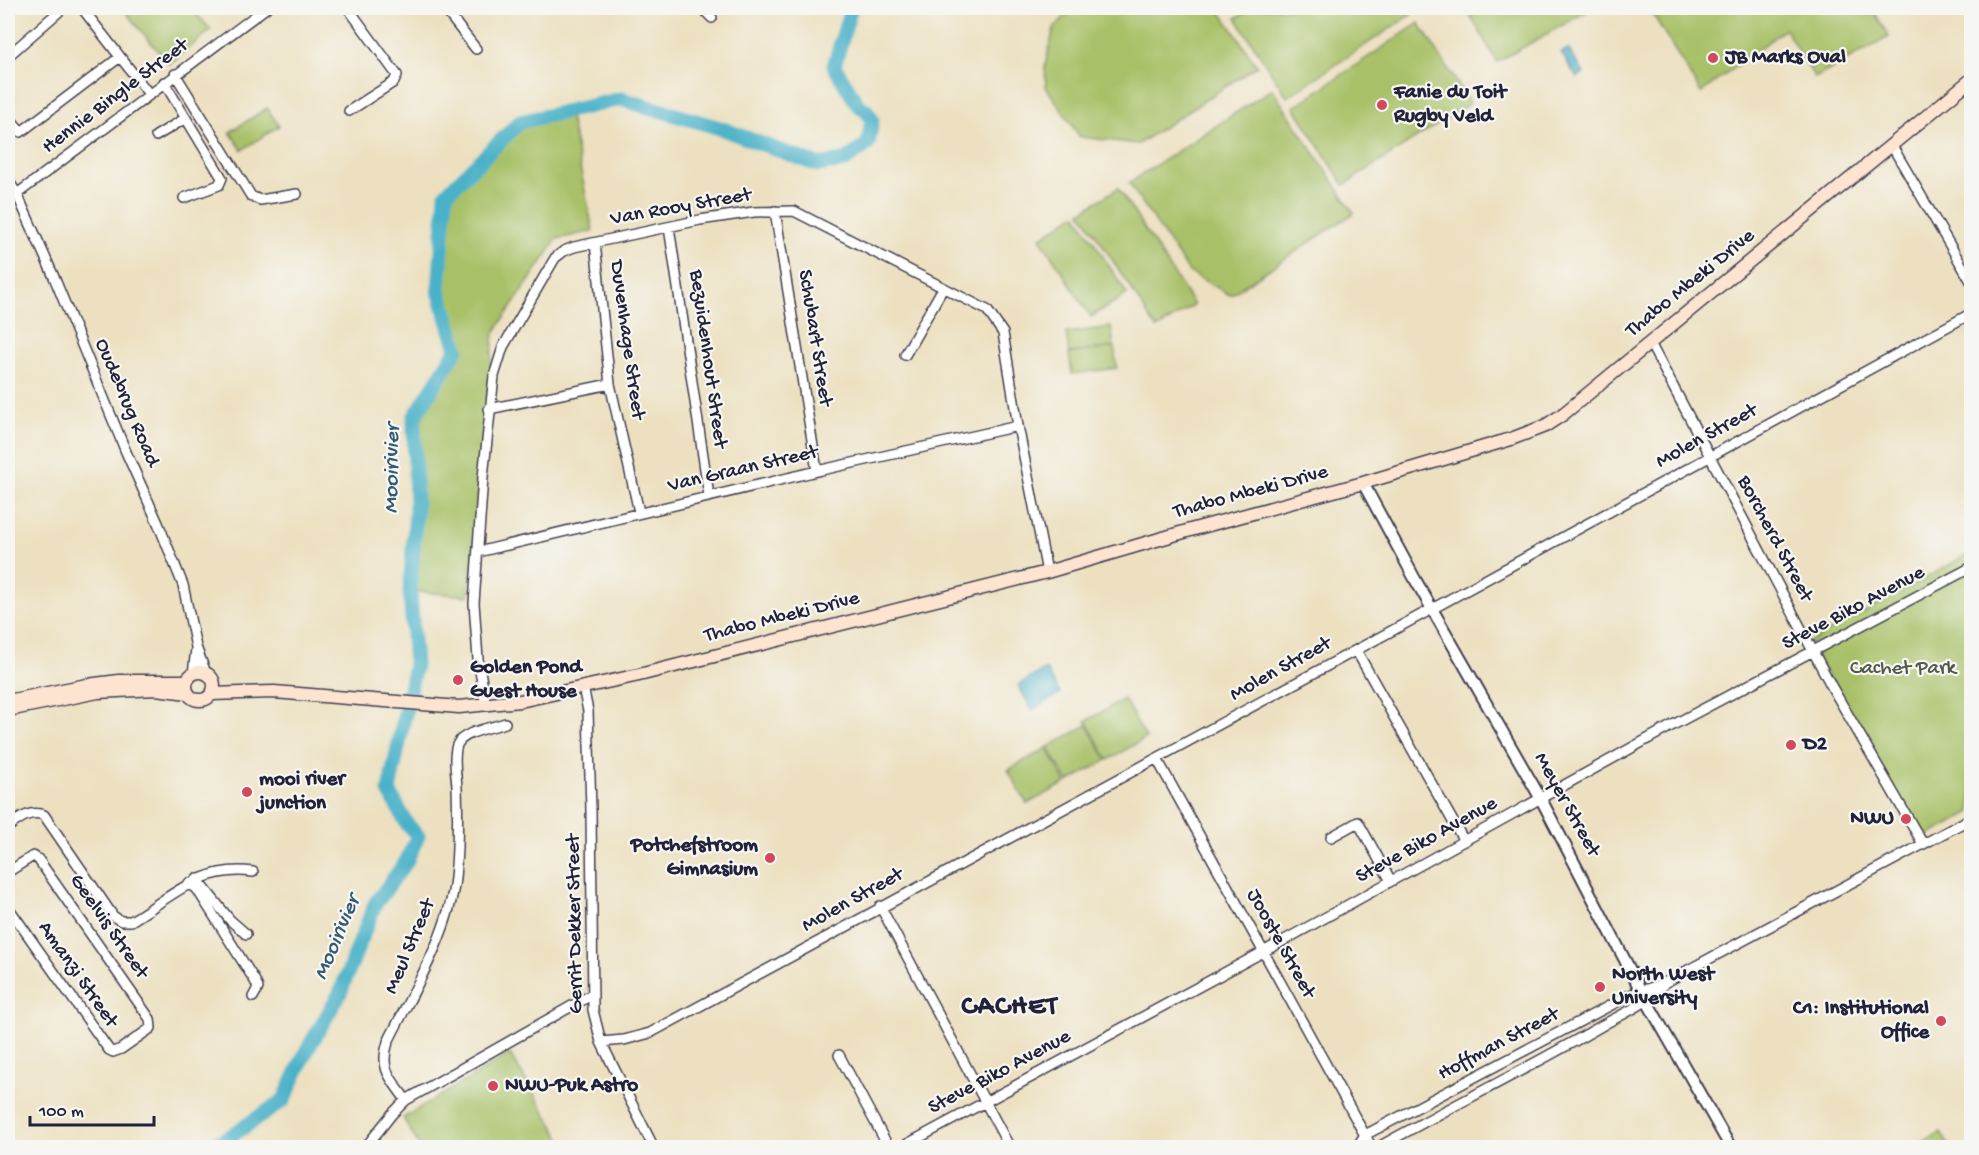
<svg xmlns="http://www.w3.org/2000/svg" width="1979" height="1155" font-family="'Gochi Hand',sans-serif">
<style>
.green{fill:#a8c167;stroke:#657251;stroke-width:1.5}
.water{fill:#4ab1c8;stroke:#366a82;stroke-width:1.5}
.lines{fill:none;stroke-linecap:round;stroke-linejoin:round}
.river{stroke:#4ab1c8;stroke-width:15}
.minor-casing{stroke:#403e4f;stroke-width:12}
.tertiary-casing{stroke:#403e4f;stroke-width:14}
.secondary-casing{stroke:#403e4f;stroke-width:15}
.minor{stroke:#fff;stroke-width:9}
.tertiary{stroke:#fff;stroke-width:10}
.secondary{stroke:#fde4d1;stroke-width:12}
.poi-dot{fill:#d1495b;stroke:#f6f6f2;stroke-width:2}
.labels{text-anchor:middle;dominant-baseline:central;stroke-width:4.5;stroke-linejoin:round;paint-order:stroke}
.poi-label{font-size:21px;font-weight:bold;fill:#22223b;stroke:#f6f6f2;text-anchor:start}
.street-label{font-size:21px;fill:#22223b;stroke:#f6f6f2}
.park-label{font-size:21px;fill:#515a4a;stroke:#f6f6f2}
.water-label{font-size:22px;font-style:italic;fill:#325b73;stroke:#f6f6f2}
.district-label{font-size:27px;font-weight:bold;letter-spacing:1.5px;fill:#22223b;stroke:#f6f6f2}
</style>
<rect width="100%" height="100%" fill="#f6f6f2"/>
<filter id="ink" filterUnits="userSpaceOnUse"><feTurbulence type="fractalNoise" baseFrequency=".0167" numOctaves="2"/><feDisplacementMap in="SourceGraphic" scale="12" xChannelSelector="R" yChannelSelector="G"/><feConvolveMatrix kernelMatrix="1 2 1 2 8 2 1 2 1" color-interpolation-filters="sRGB"/></filter>
<filter id="wash" filterUnits="userSpaceOnUse"><feTurbulence type="fractalNoise" baseFrequency=".008" numOctaves="4" result="noise"/><feDisplacementMap in="SourceGraphic" scale="24" xChannelSelector="R" yChannelSelector="G"/><feGaussianBlur stdDeviation="1.35" result="paint"/><feColorMatrix in="noise" values="0 0 0 0 0 0 0 0 0 0 0 0 0 0 0 0 0 1.4 0 .05"/><feComposite in="paint" operator="in"/></filter>
<g filter="url(#wash)">
<rect width="100%" height="100%" fill="#ece0c0"/>
<!-- green -->
<path class="green" d="M122 8H191L211 30 169 64Z
M1073 8H1218L1257 66 1138 144 1080 137 1046 87 1045 65 1054 28Z
M1253 8H1408L1412 14 1287 97 1236 18Z
M1466 8H1593L1497 62Z
M1649 8H1872L1889 37 1815 78 1785 29 1701 93Z
M1419 23 1470 103 1344 185 1294 107Z
M1272 89 1354 213 1230 295 1189 272 1129 183Z
M267 108 279 126 242 150 230 132Z
M569 112 593 231 557 239 494 333 469 596 410 591 416 510 414 418 457 349 439 291 446 194 520 122Z
M1118 188 1194 305 1157 329 1081 212Z
M1076 214 1127 294 1091 317 1040 238Z
M1111 327 1114 347 1069 353 1066 333Z
M1114 347 1117 368 1072 374 1069 354Z
M1971 553V812L1919 841 1809 642Z
M1124 699 1146 738 1108 760 1086 721Z
M1087 725 1107 760 1068 782 1048 747Z
M1047 748 1066 783 1027 804 1008 770Z
M510 1054 566 1147H420L403 1118Z
M1941 1132 1950 1147H1914Z"/>
<!-- water -->
<path class="water" d="M1568 49 1584 73 1577 78 1561 53Z
M1046 669 1060 694 1032 710 1018 685Z"/>
<g class="lines">
<!-- river -->
<path class="river" d="M205 1148 228 1138 284 1100 306 1052 340 993 375 904 406 862 418 836 407 824 389 791 415 665 410 591 416 510 414 418 457 349 439 291 446 194 520 122 621 99 720 128 818 165 844 161 868 144 872 120 866 110 858 105 834 66 851 8"/>
</g>
</g>
<g filter="url(#ink)">
<g class="lines">
<!-- minor casing -->
<g class="minor-casing">
<path id="minor" d="M82 8 149 94
M348 8 397 75 394 82 349 111
M444 8 476 49
M702 8 712 18
M8 56 63 8
M175 74 251 196 260 200 297 194
M164 82 222 178 219 185 184 198
M8 116 21 132 120 57
M156 136 186 118
M1892 146 1972 283
M8 180 17 194 54 277 126 452 158 523 183 585 196 647 206 673
M17 194 266 8
M775 211 817 471
M669 227 709 496
M595 243 610 384 639 512
M1650 343 1833 689 1923 844
M905 355 943 288
M489 409 610 384
M478 552 817 471 1018 426
M1356 650 1464 841
M193 674 196 649
M583 687 588 711 591 809 593 1010 601 1042 654 1148
M486 706 478 659 474 603 483 477 494 376 503 347 555 258 564 251 574 247 700 220 754 212 794 211 987 310 1003 333 1018 426 1047 572
M1157 759 1372 1148
M8 827C19 819 29 810 44 815L113 916 121 921H131C172 897 200 865 253 872
M1331 837 1358 822 1391 881
M8 872 33 856 38 859 150 1019 151 1028 121 1049 113 1052 109 1050 8 907
M197 879 230 920 246 934
M189 883 197 889 255 981 258 988 253 997
M880 906 1010 1148
M601 1042 624 1040 650 1033 1432 609 1972 313
M839 1055 889 1148
M406 1100C391 1078 379 1070 388 1042 413 991 449 934 455 878 458 847 458 817 457 786 456 774 453 757 457 745 463 731 492 728 505 723
M365 1148 392 1114 406 1100 593 994
M900 1148 1263 952 1673 725 1972 567
M1356 1148 1365 1135 1630 995 1664 983 1972 818
M1377 1148C1452 1106 1529 1068 1603 1025 1624 1013 1648 1004 1663 985"/>
</g>
<!-- tertiary casing -->
<g class="tertiary-casing">
<path id="tertiary" d="M1363 483 1416 581 1541 799 1641 991 1731 1148"/>
</g>
<!-- secondary casing -->
<g class="secondary-casing">
<path id="secondary" d="M186 686a14 14 0 1 1 28 0a14 14 0 1 1-28 0Z
M212 694 274 692 459 707 520 701 639 675 1047 572 1194 529 1363 483 1511 439 1545 426 1562 415 1972 79
M8 701 87 685 119 681H187
M8 710 98 692 156 689 188 693"/>
</g>
<!-- minor -->
<use href="#minor" class="minor"/>
<!-- tertiary -->
<use href="#tertiary" class="tertiary"/>
<!-- secondary -->
<use href="#secondary" class="secondary"/>
</g>
</g>
<!-- markers -->
<g class="poi-dot">
<circle cx="1713" cy="58" r="6"/>
<circle cx="1382" cy="105" r="6"/>
<circle cx="458" cy="680" r="6"/>
<circle cx="1791" cy="745" r="6"/>
<circle cx="247" cy="792" r="6"/>
<circle cx="1906" cy="819" r="6"/>
<circle cx="770" cy="858" r="6"/>
<circle cx="1600" cy="987" r="6"/>
<circle cx="1941" cy="1021" r="6"/>
<circle cx="493" cy="1086" r="6"/>
</g>
<g class="labels">
<!-- poi labels -->
<g class="poi-label">
<text x="1725" y="58">JB Marks Oval</text>
<text x="1394" y="93">Fanie du Toit<tspan x="1394" dy="24">Rugby Veld</tspan></text>
<text x="470" y="668">Golden Pond<tspan x="470" dy="24">Guest House</tspan></text>
<text x="1803" y="745">D2</text>
<text x="259" y="780">mooi river<tspan x="259" dy="24">junction</tspan></text>
<text x="1894" y="819" text-anchor="end">NWU</text>
<text x="758" y="846" text-anchor="end">Potchefstroom<tspan x="758" dy="24">Gimnasium</tspan></text>
<text x="1612" y="975">North West<tspan x="1612" dy="24">University</tspan></text>
<text x="1929" y="1009" text-anchor="end">C1: Institutional<tspan x="1929" dy="24">Office</tspan></text>
<text x="505" y="1086">NWU-Puk Astro</text>
</g>
<!-- street labels -->
<g class="street-label">
<text transform="translate(116 97) rotate(-37)">Hennie Bingle Street</text>
<text transform="translate(681 208) rotate(-10)">Van Rooy Street</text>
<text transform="translate(1691 284) rotate(-39)">Thabo Mbeki Drive</text>
<text transform="translate(814 338) rotate(81)">Schubart Street</text>
<text transform="translate(626 340) rotate(82)">Duvenhage Street</text>
<text transform="translate(707 359) rotate(82)">Bezuidenhout Street</text>
<text transform="translate(126 403) rotate(67)">Oudebrug Road</text>
<text transform="translate(1707 437) rotate(-29)">Molen Street</text>
<text transform="translate(743 470) rotate(-13)">Van Graan Street</text>
<text transform="translate(1251 493) rotate(-15)">Thabo Mbeki Drive</text>
<text transform="translate(1774 539) rotate(62)">Borcherd Street</text>
<text transform="translate(1854 609) rotate(-28)">Steve Biko Avenue</text>
<text transform="translate(782 618) rotate(-14)">Thabo Mbeki Drive</text>
<text transform="translate(1281 670) rotate(-29)">Molen Street</text>
<text transform="translate(1566 805) rotate(61)">Meyer Street</text>
<text transform="translate(1427 841) rotate(-29)">Steve Biko Avenue</text>
<text transform="translate(853 901) rotate(-29)">Molen Street</text>
<text transform="translate(576 924) rotate(-91)">Gerrit Dekker Street</text>
<text transform="translate(108 927) rotate(55)">Geelvis Street</text>
<text transform="translate(1280 944) rotate(61)">Jooste Street</text>
<text transform="translate(411 947) rotate(-67)">Meul Street</text>
<text transform="translate(77 975) rotate(55)">Amanzi Street</text>
<text transform="translate(1499 1045) rotate(-28)">Hoffman Street</text>
<text transform="translate(1000 1073) rotate(-28)">Steve Biko Avenue</text>
</g>
<!-- park labels -->
<g class="park-label">
<text x="1903" y="669">Cachet Park</text>
</g>
<!-- water labels -->
<g class="water-label">
<text transform="translate(393 469) rotate(-89)">Mooirivier</text>
<text transform="translate(338 938) rotate(-67)">Mooirivier</text>
</g>
<!-- district labels -->
<g class="district-label">
<text x="1010" y="1008">CACHET</text>
</g>
</g>
<!-- margin -->
<rect width="1979" height="1155" fill="none" stroke="#f6f6f2" stroke-width="30"/>
<!-- scale -->
<path d="M30 1116v9h124v-9" fill="none" stroke="#22223b" stroke-width="3"/>
<text x="39" y="1116" font-size="18" fill="#22223b" stroke="#f6f6f2" stroke-width="4.5" paint-order="stroke">100 m</text>
</svg>
